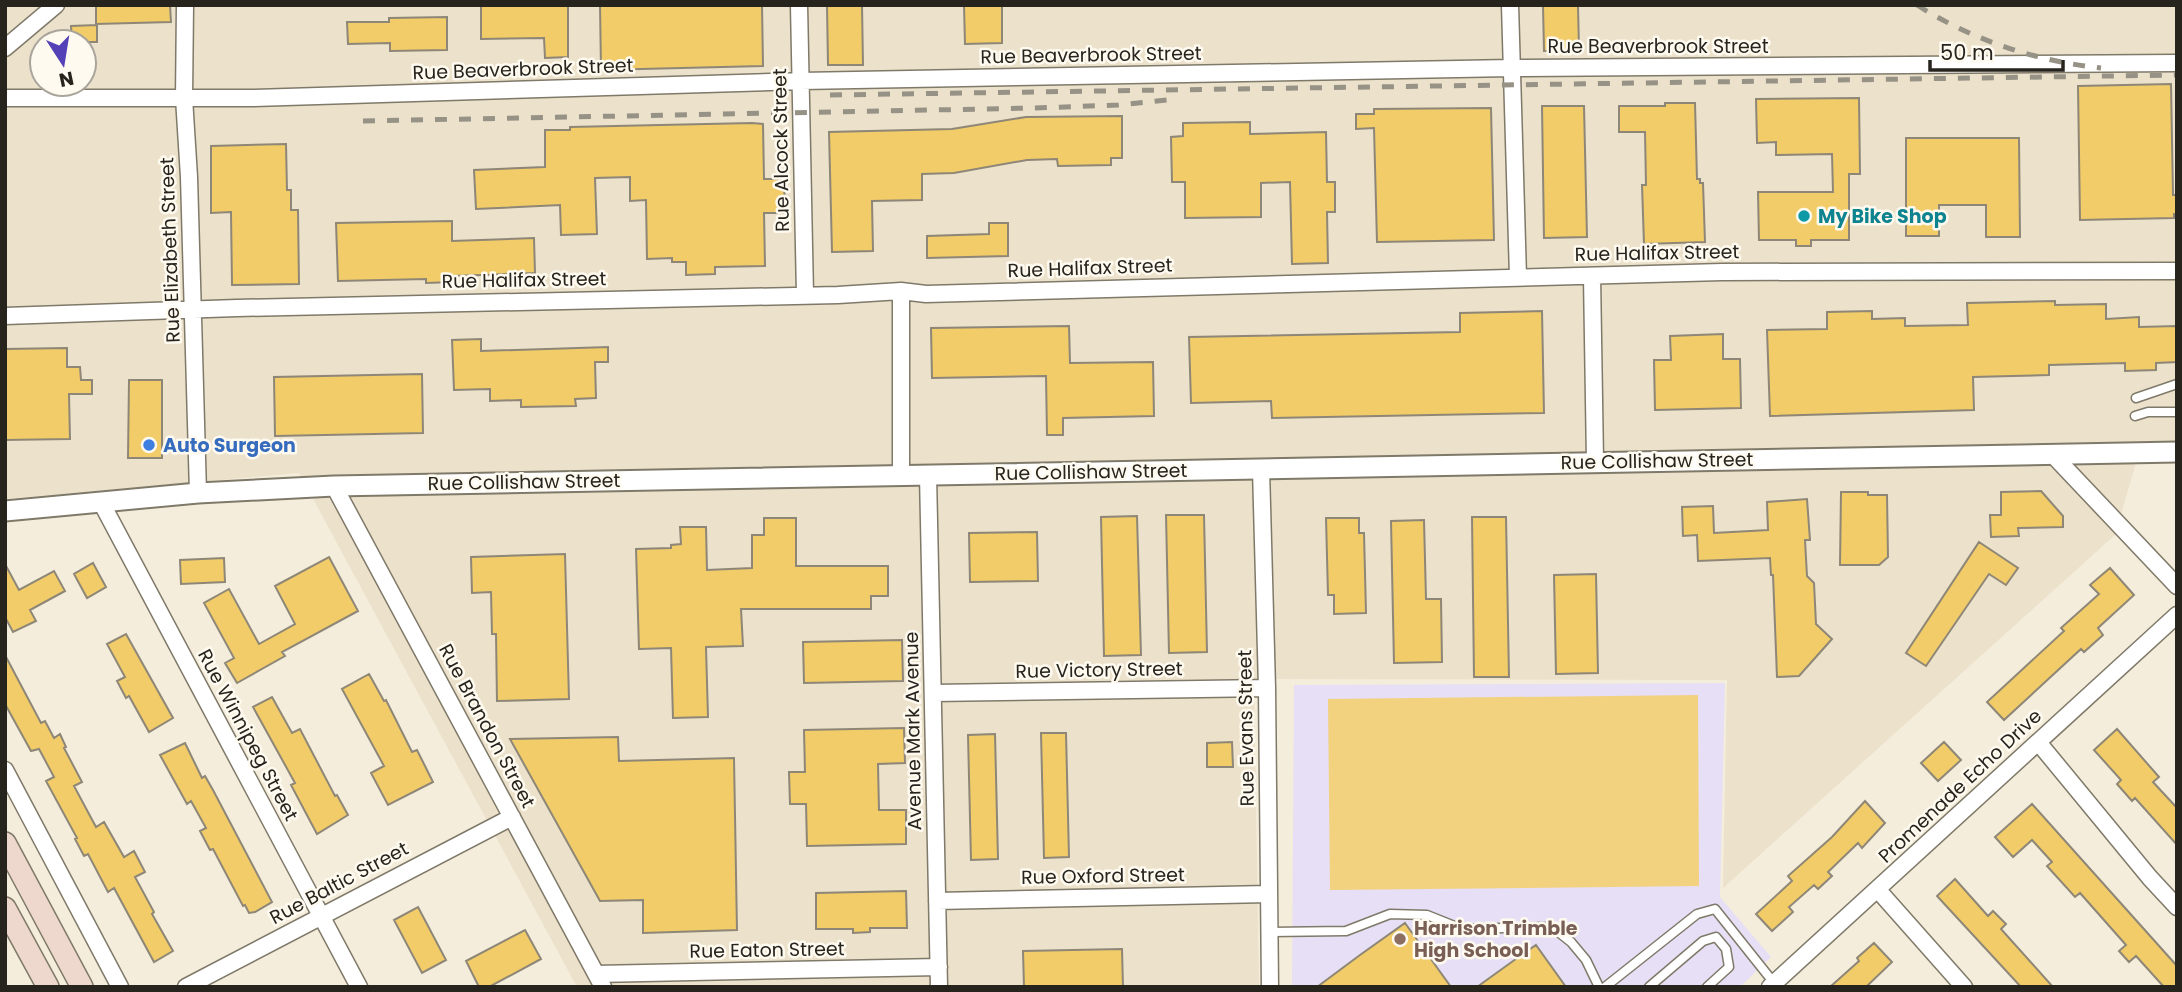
<svg xmlns="http://www.w3.org/2000/svg" width="2182" height="992" font-family="Poppins,sans-serif">
<style>
.built{fill:#ece1ca;fill-rule:evenodd}
.education{fill:#e6dff5}
.green{fill:#f2d17f}
.building{fill:#f2cc68;stroke:#8e8777;stroke-width:2}
.lines{fill:none;stroke-linecap:round;stroke-linejoin:round}
.service-casing{stroke:#7f7969;stroke-width:11}
.minor-casing{stroke:#7f7969;stroke-width:19}
.tertiary-casing{stroke:#7f7969;stroke-width:23}
.secondary-casing{stroke:#7f7969;stroke-width:24}
.service{stroke:#fff;stroke-width:8}
.minor{stroke:#fff;stroke-width:16}
.tertiary{stroke:#fff;stroke-width:19}
.secondary{stroke:#eed8cd;stroke-width:21}
.rail{stroke:#979286;stroke-width:5;stroke-dasharray:12 12;stroke-linecap:butt}
.culture-dot{fill:#0f9aa8;stroke:#fffaf0;stroke-width:2.5}
.shop-dot{fill:#3f7fe0;stroke:#fffaf0;stroke-width:2.5}
.education-dot{fill:#8d6e63;stroke:#fffaf0;stroke-width:2.5}
.labels{text-anchor:middle;dominant-baseline:central;stroke-width:5;stroke-linejoin:round;paint-order:stroke}
.street-label{font-size:19px;fill:#27241e;stroke:#fffaf0}
.culture-label{font-size:19px;font-weight:bold;fill:#0d838f;stroke:#fffaf0;text-anchor:start}
.shop-label{font-size:19px;font-weight:bold;fill:#366cbe;stroke:#fffaf0;text-anchor:start}
.education-label{font-size:19px;font-weight:bold;fill:#785e54;stroke:#fffaf0;text-anchor:start}
</style>
<rect width="100%" height="100%" fill="#f4eddb"/>
<!-- built -->
<path class="built" d="M5 5H2177V441L2142 442 2115 535 1723 888 1727 680 1254 679 1259 987H577L299 473 5 499ZM42 42H84V84H42Z"/>
<!-- education -->
<path class="education" d="M1725 683 1720 897 1771 957 1740 987H1292L1294 685Z"/>
<!-- green -->
<path class="green" d="M1698 695 1699 886 1330 890 1328 699Z"/>
<!-- building -->
<path class="building" d="M96 5H170L171 22 96 24Z
M481 5H568V57L545 58 544 38 481 39Z
M600 5H762L763 66 601 70Z
M827 5H862L863 65H828Z
M964 5H1002V43L965 44Z
M1543 5H1578L1579 50 1544 51Z
M447 17V50L390 51V43L348 44 347 22H389V18Z
M97 25V42H72L71 26Z
M2171 84 2173 195H2177V214H2174V218L2080 220 2078 86Z
M1859 98 1860 174H1849V240H1811V246H1796V240H1759L1758 192H1833L1832 154 1776 155V142L1757 143 1756 99Z
M1665 103H1695L1697 179H1700V183H1703L1705 242 1644 244 1642 185H1646L1645 132H1619V106H1665Z
M1542 106H1584L1587 237 1544 238Z
M1491 108 1494 240 1377 242 1374 128 1356 129V114H1374V109Z
M1122 116V158H1111V165L1058 166 1057 159 1027 160 954 173 922 174V200L872 201 873 251 832 252 829 132 952 129 1026 117Z
M1250 122V134L1326 132 1327 182H1335V212H1327L1328 263 1292 264 1290 182 1261 183V217L1185 218V182H1172L1171 137 1183 136V123Z
M752 123 763 124 764 179H784L785 213H764L765 266 715 267V274L686 275V262H672V258L647 259 646 200 630 201V177L595 178 597 234 561 235 560 205 476 209 474 170 545 167V130H570V127Z
M1906 138H2019L2020 237H1986V205H1939V236H1906Z
M286 144 287 190H291V210H298L299 284 232 285 231 212 211 213V146Z
M452 221V241L534 238 535 273 453 276V282L426 283V279L338 281 336 223Z
M989 223H1008V256L927 258V236L989 234Z
M2055 301V305L2106 304V319L2139 317V327L2177 326V362L2156 363V370L2125 371V363L2049 365V375L1973 377 1974 410 1770 416 1767 330 1827 329V312L1872 311V319L1905 318V326L1968 325 1967 303Z
M1542 311 1544 413 1272 418 1271 401 1191 403 1189 337 1460 332V313Z
M1069 326 1070 363 1153 362 1154 416 1063 418V435H1047L1046 376 932 378 931 328Z
M1723 334V359H1740L1741 408 1655 410 1654 360H1671L1670 336Z
M481 339V351L608 347V362H595L596 398 575 399 576 406 521 407V400L490 401V389L454 390 452 340Z
M67 348V367H80L81 380H92V394H69L70 439 5 440V349Z
M422 374 423 433 275 436 274 377Z
M129 380H162V458H128Z
M2041 491 2063 516V527L2018 528 2019 536 1991 537 1990 515H2001V492Z
M1841 492H1868V495H1887L1888 557 1879 565H1840Z
M1807 499 1810 540H1805L1807 576 1814 583 1816 624 1832 639 1799 676 1777 677 1773 575H1771L1770 558 1698 561 1697 535 1683 536 1682 507 1713 506 1714 533 1768 530 1767 502Z
M1166 515H1204L1207 652 1169 653Z
M1137 516 1141 655 1104 656 1101 517Z
M1472 517H1506L1509 677H1474Z
M764 518H796V566H888V596H871V609H741L743 646 706 647 708 717 673 718 671 648 639 649 636 549 671 548V545L681 544 680 527H706L707 570 752 568V535H764Z
M1326 518H1359V533H1364L1366 613 1334 614V595H1328Z
M1424 520 1426 599H1441L1442 662 1394 663 1391 521Z
M1037 532 1038 581 970 582 969 533Z
M1979 542 2018 568 2006 585 1989 574 1926 666 1906 653Z
M565 554 569 699 497 701 496 634H492L491 592 472 593 471 557Z
M329 557 358 611 282 652 285 656 237 683 225 663 234 658 204 603 229 589 259 644 295 624 275 586Z
M224 558 225 582 181 584 180 560Z
M93 563 106 587 87 598 74 574Z
M5 564 19 590 54 571 65 591 30 610 36 621 13 632 5 617Z
M2110 568 2134 595 2098 628 2103 635 2084 652 2081 649 2004 720 1987 702 2064 631 2061 628 2099 594 2090 585Z
M1596 574 1598 673 1556 674 1554 575Z
M126 634 173 718 149 732 129 696 126 698 117 681 125 677 107 644Z
M902 640 903 681 804 683 803 642Z
M5 655 41 723 45 721 54 738 60 734 66 747 64 748 82 782 74 786 96 827 104 822 124 857 134 851 145 872 135 877 154 912 152 914 173 951 154 962 114 888 108 892 88 854 84 856 75 839 77 838 46 781 54 777 39 749 31 751 5 704Z
M369 674 384 701 386 700 412 752 417 750 433 782 388 805 371 773 384 766 342 689Z
M272 697 292 733 300 729 335 796 337 795 348 815 317 834 291 785 295 783 253 707Z
M904 728 905 763 878 764 879 810H906V844L807 846 806 804H790L789 772H805L804 730Z
M2117 729 2159 777 2153 782 2177 808V845L2135 798 2132 801 2117 784 2121 780 2094 750Z
M1041 733H1066L1069 857 1044 858Z
M995 734 998 859 971 860 968 735Z
M618 737 619 761 734 758 737 930 643 933V900L600 901 510 739Z
M1232 742 1233 767H1207V743Z
M1944 742 1961 760 1938 781 1921 763Z
M185 743 202 778 205 776 213 790 272 902 255 912 249 913 245 905 243 906 213 849 210 850 200 831 206 828 191 801 187 804 160 755Z
M1865 801 1885 823 1862 848 1858 843 1828 872 1832 876 1818 889 1814 885 1789 907 1793 912 1772 931 1756 914 1792 881 1788 876 1832 837Z
M2032 804 2177 966V987H2164L2136 956 2129 962 2119 951 2126 945 2080 893 2075 897 2047 866 2052 862 2032 840 2013 857 1995 837Z
M1955 879 1988 916 1993 911 2006 924 2001 929 2053 987H2021L1937 896Z
M906 891 907 928H870V932L853 933V929H816V893Z
M418 907 446 960 422 973 394 920Z
M1405 923 1451 987H1317L1360 955Z
M525 930 541 959 489 987H479L466 961Z
M1874 943 1892 962 1866 987H1830L1859 961 1857 958Z
M1536 945 1566 987H1477L1520 956Z
M1122 949 1123 987H1024L1023 951Z"/>
<g class="lines">
<!-- service casing -->
<g class="service-casing">
<path id="service" d="M2136 398 2177 384
M2135 416 2148 412H2177
M1269 932 1346 931 1390 914 1427 915 1462 929 1552 927 1571 942 1586 960 1599 987
M1605 987 1697 914 1715 909 1774 983
M1649 987 1703 941 1716 937 1726 949 1729 967 1707 987"/>
</g>
<!-- minor casing -->
<g class="minor-casing">
<path id="minor" d="M185 5 184 98 189 177 198 493
M799 5 805 295
M1510 5 1518 277
M5 48 56 5
M5 98H253L801 81 1511 68 2177 63
M1592 276 1595 462
M901 291V475
M5 316 237 308 838 295 901 291 926 294 1722 272 2177 271
M2052 454 2177 586
M1261 469 1267 688 1270 987
M928 475 939 987
M334 486 603 987
M101 502 359 987
M933 693 1267 688
M2038 742 2150 878 2177 907
M5 770 120 987
M1878 890 1964 987
M937 901 1269 894
M596 974 939 967
M186 987 512 817
M1770 987 2177 615"/>
</g>
<!-- tertiary casing -->
<g class="tertiary-casing">
<path id="tertiary" d="M5 511 198 493 334 486 2177 452"/>
</g>
<!-- secondary casing -->
<g class="secondary-casing">
<path id="secondary" d="M5 843 82 987
M5 908 48 987"/>
</g>
<!-- service -->
<use href="#service" class="service"/>
<!-- minor -->
<use href="#minor" class="minor"/>
<!-- tertiary -->
<use href="#tertiary" class="tertiary"/>
<!-- secondary -->
<use href="#secondary" class="secondary"/>
<!-- rail -->
<path class="rail" d="M1917 5C1972 40 2036 61 2101 68
M830 95 2177 75
M363 121 1035 108 1118 105 1177 99"/>
</g>
<!-- markers -->
<circle class="culture-dot" cx="1804" cy="216" r="7"/>
<circle class="shop-dot" cx="149" cy="445" r="7"/>
<circle class="education-dot" cx="1400" cy="939" r="7"/>
<g class="labels">
<!-- street labels -->
<g class="street-label">
<text x="1658" y="46">Rue Beaverbrook Street</text>
<text transform="translate(1091 55) rotate(-1)">Rue Beaverbrook Street</text>
<text transform="translate(523 69) rotate(-2)">Rue Beaverbrook Street</text>
<text transform="translate(781 150) rotate(-91)">Rue Alcock Street</text>
<text transform="translate(170 250) rotate(-92)">Rue Elizabeth Street</text>
<text transform="translate(1657 253) rotate(-1)">Rue Halifax Street</text>
<text transform="translate(1090 268) rotate(-2)">Rue Halifax Street</text>
<text transform="translate(524 280) rotate(-1)">Rue Halifax Street</text>
<text transform="translate(1657 461) rotate(-1)">Rue Collishaw Street</text>
<text transform="translate(1091 472) rotate(-1)">Rue Collishaw Street</text>
<text transform="translate(524 482) rotate(-1)">Rue Collishaw Street</text>
<text transform="translate(1099 670) rotate(-1)">Rue Victory Street</text>
<text transform="translate(487 726) rotate(62)">Rue Brandon Street</text>
<text transform="translate(1246 728) rotate(-91)">Rue Evans Street</text>
<text transform="translate(913 731) rotate(-91)">Avenue Mark Avenue</text>
<text transform="translate(248 735) rotate(62)">Rue Winnipeg Street</text>
<text transform="translate(1960 786) rotate(-43)">Promenade Echo Drive</text>
<text transform="translate(1103 876) rotate(-1)">Rue Oxford Street</text>
<text transform="translate(339 883) rotate(-28)">Rue Baltic Street</text>
<text transform="translate(767 950) rotate(-1)">Rue Eaton Street</text>
</g>
<!-- culture labels -->
<g class="culture-label">
<text x="1818" y="216">My Bike Shop</text>
</g>
<!-- shop labels -->
<g class="shop-label">
<text x="163" y="445">Auto Surgeon</text>
</g>
<!-- education labels -->
<g class="education-label">
<text x="1414" y="928">Harrison Trimble<tspan x="1414" dy="22">High School</tspan></text>
</g>
</g>
<!-- border -->
<rect width="2182" height="992" fill="none" stroke="#27241e" stroke-width="14"/>
<!-- north arrow -->
<g transform="translate(63 63) rotate(168)"><circle r="33" fill="#fffaf0" stroke="#a9a49c" stroke-width="2"/>
<path d="M0-5L12 26L0 18L-12 26Z" fill="#5440b7"/>
<text y="-10" font-size="19" font-weight="bold" text-anchor="middle" fill="#27241e">N</text>
</g>
<!-- scale -->
<path d="M1930 60v10h133v-10" fill="none" stroke="#27241e" stroke-width="3.5"/>
<text x="1940" y="60" font-size="21" fill="#27241e" stroke="#fffaf0" stroke-width="5" paint-order="stroke">50 m</text>
</svg>
